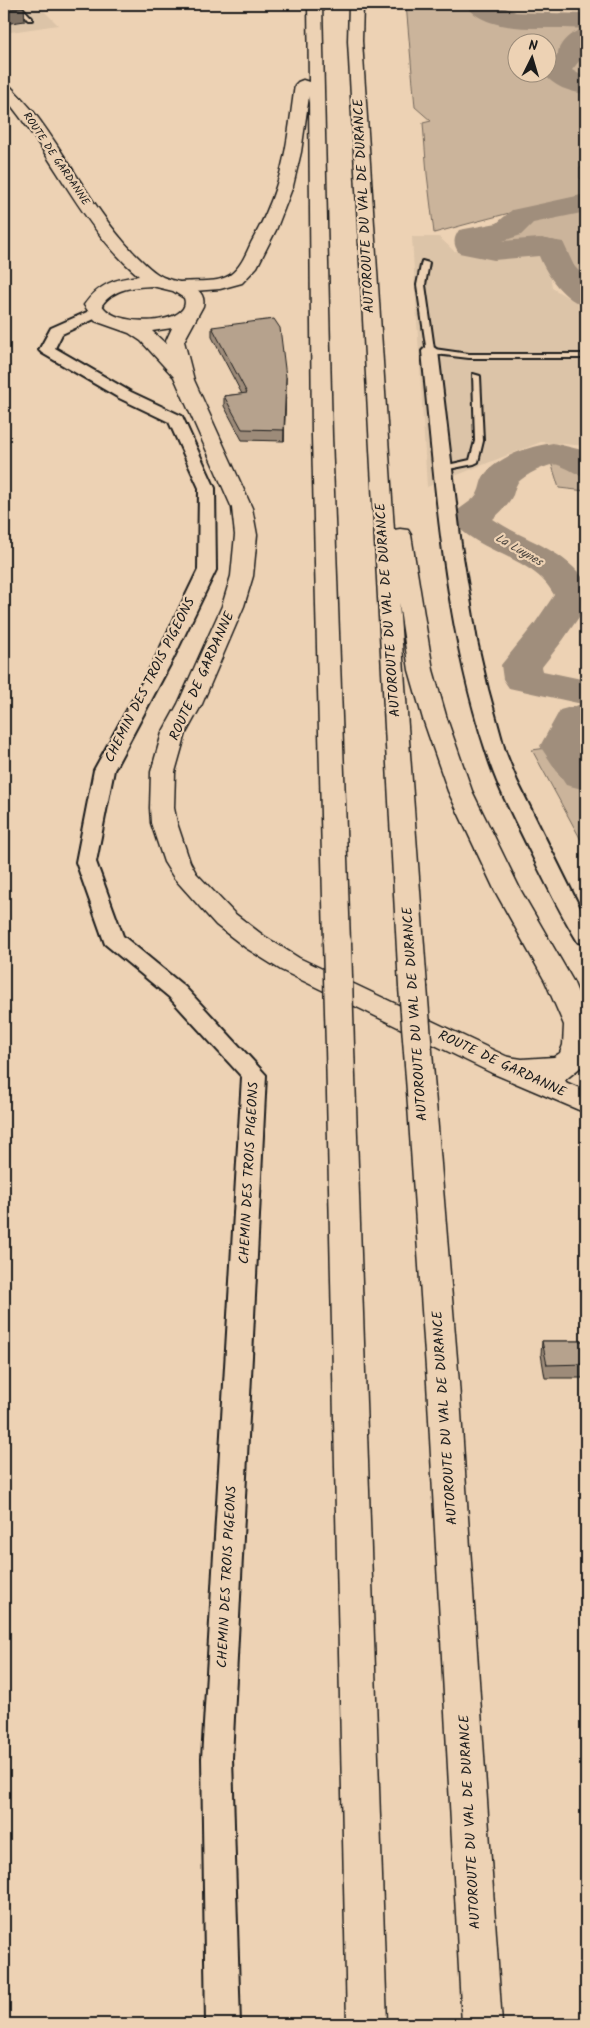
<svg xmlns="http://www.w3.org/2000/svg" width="590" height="2028" font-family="Kalam,sans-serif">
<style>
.built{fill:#dcc4a8}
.green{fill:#cbb49b;stroke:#74685c;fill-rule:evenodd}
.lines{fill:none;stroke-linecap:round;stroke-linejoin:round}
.river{fill:#a08e7c;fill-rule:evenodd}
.lane-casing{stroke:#1c1c1c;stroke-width:4}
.street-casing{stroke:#1c1c1c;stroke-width:4}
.secondary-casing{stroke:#1c1c1c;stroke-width:3}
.highway-casing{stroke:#1c1c1c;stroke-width:3}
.lane{fill:#edd2b4;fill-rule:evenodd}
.street{fill:#edd2b4;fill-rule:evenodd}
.secondary{fill:#edd2b4;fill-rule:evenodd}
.highway{fill:#edd2b4;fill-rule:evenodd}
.highway-bridge-casing{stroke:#1c1c1c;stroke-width:31;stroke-linecap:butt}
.highway-bridge{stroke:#edd2b4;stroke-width:28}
.wall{fill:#9d8b79;stroke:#1c1c1c}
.shaded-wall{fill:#7f7163;stroke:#1c1c1c}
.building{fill:#b6a28d;stroke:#1c1c1c}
.labels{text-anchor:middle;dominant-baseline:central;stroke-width:4.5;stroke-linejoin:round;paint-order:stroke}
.far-street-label{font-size:11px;fill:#1c1c1c;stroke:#edd2b4}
.far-water-label{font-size:12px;font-style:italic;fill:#4a443e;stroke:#edd2b4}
.street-label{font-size:14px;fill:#1c1c1c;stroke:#edd2b4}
</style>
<rect width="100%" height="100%" fill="#edd2b4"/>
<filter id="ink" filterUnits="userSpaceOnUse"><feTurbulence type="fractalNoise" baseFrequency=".02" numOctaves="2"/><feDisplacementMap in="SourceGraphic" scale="10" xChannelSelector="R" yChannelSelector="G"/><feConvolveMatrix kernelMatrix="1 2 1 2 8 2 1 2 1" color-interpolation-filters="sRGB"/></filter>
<g filter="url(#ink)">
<!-- built -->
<path class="built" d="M4 4H37L58 25 4 33Z
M412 237H439L454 251 548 256 552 288 586 308V446L541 442 427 487Z"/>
<!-- green -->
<path class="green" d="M406 4H475L486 12 514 20 536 23H586V33L567 49 564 58 550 72 567 83 586 87V164L580 168V178L586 184V195C535 206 485 219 434 233L427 174 423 123 431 121 415 107ZM518 42H548V72H518Z
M578 48H586V83L570 79 561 72Z
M586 206V279L578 273 558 242 542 239 498 246 478 245 474 240C486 228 507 240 520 230L522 222 527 218 569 207Z
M557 456H562L586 470V491L559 488 550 459Z
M554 747C560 764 572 773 586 784V849L532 750Z"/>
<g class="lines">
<!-- river -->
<path class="river" d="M465 4H495L516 12 586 14V49L584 55 572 70 586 78V94C570 92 553 87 543 72H548V65L558 54C558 43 572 32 582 29 548 25 488 37 465 4Z
M586 194V212L533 223 521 235 503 241 539 238 563 242 574 266 586 278V306C565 301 547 276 539 256L494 260 459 253C453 244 453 239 459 230L497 223 512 210Z
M553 443 586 451V477C575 474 568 468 558 465 550 462 521 477 517 484 515 487 514 492 513 495 508 505 501 512 493 519 524 540 564 549 586 582V607L563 640 542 667 543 671 586 680V738L582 746 586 752V790L566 785 540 746 560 710 582 704 509 688 503 679 501 665 535 623 554 595C533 555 476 554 450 518 457 508 470 504 477 494 481 488 480 479 486 473 502 455 530 446 553 443Z"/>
<!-- lane casing -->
<g class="lane-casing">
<path id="lane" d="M13 4H19L32 18V20H28Z
M422 261 429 263 425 285 434 349 469 354H586V358H469L427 353 417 285Z
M473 374 480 376 483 441 478 462 474 464 439 471V467L470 460 475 441Z"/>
</g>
<!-- street casing -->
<g class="street-casing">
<path id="street" d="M96 308 101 310 104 313 101 316 62 334 55 348 131 392 182 416 215 488 216 570 173 659 114 770 96 862 123 936 185 987 266 1075 232 1758 240 2024H206L202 1758 242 1077 169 997 105 944 76 862 94 770 155 659 198 570 199 488 169 422 119 398 42 353 39 350 51 328Z
M430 346 435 348 438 351 461 545 477 641 488 689 505 751 517 781 586 920V944L578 942C559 911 543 878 527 845 512 814 496 784 486 751 444 623 435 484 422 351L425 348Z"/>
</g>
<!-- secondary casing -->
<g class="secondary-casing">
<path id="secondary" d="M4 83 9 85C17 93 25 102 32 110 68 156 92 208 132 251 140 259 150 270 161 276 173 283 208 283 203 306L184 341 194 380 252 508 257 535 253 576 244 606 202 704 186 733 175 772 174 808 177 823 190 862 196 873 234 913 264 936 299 958 512 1059 586 1091V1113L492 1073 281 970 246 948 216 925 174 878 164 862 151 823 150 808 151 772 162 733 178 704 222 606 231 576 235 535 232 508 174 377 141 341 129 333 95 321 84 305C99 284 114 279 139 276 81 227 53 154 4 97ZM152 286 173 291 184 298C194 325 115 329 102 305 114 288 134 287 152 286ZM172 328 166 341 167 345 152 331Z"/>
</g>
<!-- highway casing -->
<g class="highway-casing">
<path id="highway" d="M308 4H322L332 436 350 942 346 948 337 951 328 948 324 942 312 436 309 96 301 152 293 186 276 230 257 267 242 283 220 289 180 292 174 291 171 287 174 283C190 279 215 285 230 275 241 267 246 254 251 243 261 225 270 206 276 187 287 155 290 119 295 85L298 82 303 80 309 82Z
M349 4H363L362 41 394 530 400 529 408 530 411 535 433 670 447 719 472 791 521 891 573 981 586 1012V1058L582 1066 565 1080 569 1088 565 1095 555 1098 545 1095 536 1078C521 1079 507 1077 492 1073L488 1066 492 1059 502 1056 522 1059 554 1057 560 1053 563 1045 564 1025 545 981 495 891 448 791 423 719 409 670 399 603 427 987 423 993 413 996 403 993 399 987 348 41Z
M340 1037 350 1040 354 1047 387 2024H347L326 1047 330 1040Z
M421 1081 431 1084 435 1091 459 1383 502 2024H462L427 1383 407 1091 411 1084Z"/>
</g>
<!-- lane -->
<use href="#lane" class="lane"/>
<!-- street -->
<use href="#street" class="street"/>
<!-- secondary -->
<use href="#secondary" class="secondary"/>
<!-- highway -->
<use href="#highway" class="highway"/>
<!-- highway-bridge casing -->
<g class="highway-bridge-casing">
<path id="highway-bridge" d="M337 942 340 1047
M413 987 421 1091"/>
</g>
<!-- highway-bridge -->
<use href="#highway-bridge" class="highway-bridge"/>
</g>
<!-- wall -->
<path class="wall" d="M212 327 286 387 284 441 242 440 224 406V396L242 394 212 337Z
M542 1341H586V1378H545L541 1354Z"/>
<!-- shaded-wall -->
<path class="shaded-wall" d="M24 7 25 21 4 24V10Z
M286 377V387L284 441V430Z"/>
<!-- building -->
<path class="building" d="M4 4H21L24 7 4 10Z
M274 319 280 328 286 377 284 430 242 429 224 396 247 393 212 327Z
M542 1341H586V1364L547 1365Z"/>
</g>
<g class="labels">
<!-- far-street labels -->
<g class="far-street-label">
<text transform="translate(56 159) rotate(56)">ROUTE DE GARDANNE</text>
</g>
<!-- far-water labels -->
<g class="far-water-label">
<text transform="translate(519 550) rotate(30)">La Luynes</text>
</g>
<!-- street labels -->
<g class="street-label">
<text transform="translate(364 206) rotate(-93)">AUTOROUTE DU VAL DE DURANCE</text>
<text transform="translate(388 610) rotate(-94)">AUTOROUTE DU VAL DE DURANCE</text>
<text transform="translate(202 676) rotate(-66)">ROUTE DE GARDANNE</text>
<text transform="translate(150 680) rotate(-63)">CHEMIN DES TROIS PIGEONS</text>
<text transform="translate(415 1014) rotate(-94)">AUTOROUTE DU VAL DE DURANCE</text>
<text transform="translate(502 1064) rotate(25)">ROUTE DE GARDANNE</text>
<text transform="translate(249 1173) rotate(-87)">CHEMIN DES TROIS PIGEONS</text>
<text transform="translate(445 1418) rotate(-94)">AUTOROUTE DU VAL DE DURANCE</text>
<text transform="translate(227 1577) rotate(-87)">CHEMIN DES TROIS PIGEONS</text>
<text transform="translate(470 1822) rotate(-93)">AUTOROUTE DU VAL DE DURANCE</text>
</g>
</g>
<!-- margin -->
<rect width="590" height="2028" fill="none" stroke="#edd2b4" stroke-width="20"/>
<rect x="10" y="10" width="570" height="2008" fill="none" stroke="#1c1c1c" stroke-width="2" filter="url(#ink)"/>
<!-- north arrow -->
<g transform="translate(532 58) rotate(5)"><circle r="24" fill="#edd2b4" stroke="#998977"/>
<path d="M0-4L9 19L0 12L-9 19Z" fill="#1c1c1c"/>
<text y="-8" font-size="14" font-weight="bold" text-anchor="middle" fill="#1c1c1c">N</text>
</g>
</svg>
